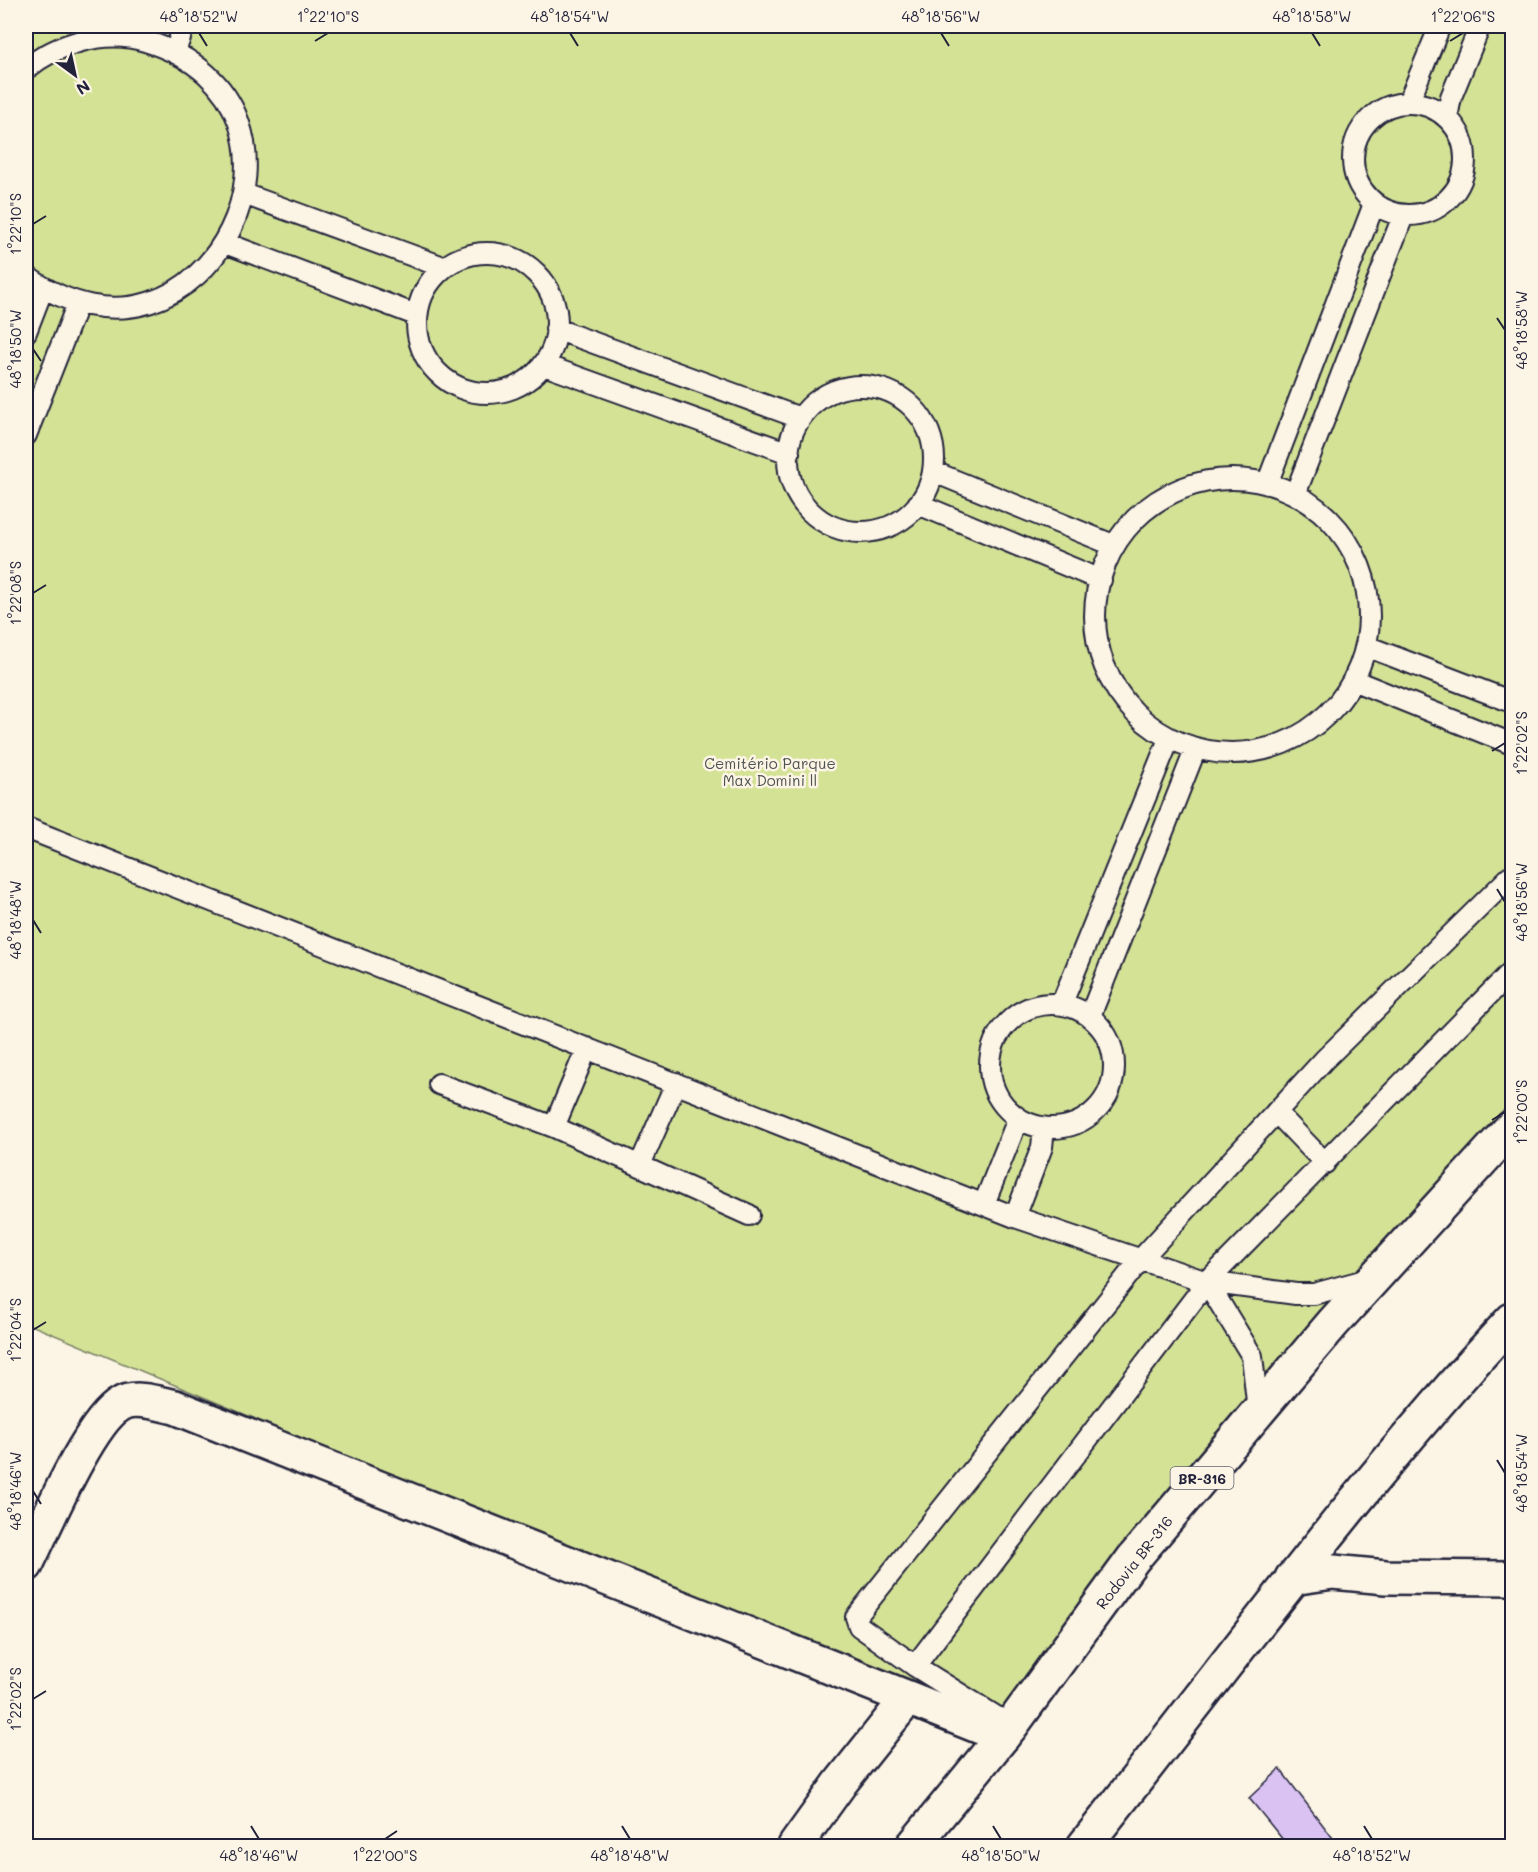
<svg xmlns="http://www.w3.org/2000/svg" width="1538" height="1872" font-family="Mali,sans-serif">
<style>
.green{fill:#d4e296;stroke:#7b8268;stroke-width:1.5}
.building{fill:#dac3f3;stroke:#22223b;stroke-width:1.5}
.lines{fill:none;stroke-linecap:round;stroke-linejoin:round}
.lane-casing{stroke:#22223b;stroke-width:24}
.street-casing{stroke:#22223b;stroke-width:38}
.secondary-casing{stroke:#22223b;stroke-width:38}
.highway-casing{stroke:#22223b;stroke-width:38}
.lane{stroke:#fcf5e5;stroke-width:20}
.street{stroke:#fcf5e5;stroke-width:33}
.secondary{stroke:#fcf5e5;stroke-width:33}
.highway{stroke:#fcf5e5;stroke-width:33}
.ticks{fill:none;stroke:#22223b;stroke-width:2}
.labels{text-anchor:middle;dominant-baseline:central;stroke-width:5;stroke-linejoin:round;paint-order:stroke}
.shield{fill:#fcf5e5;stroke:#63616e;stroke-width:1.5}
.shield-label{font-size:14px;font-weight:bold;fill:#22223b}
.park-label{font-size:15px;fill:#4e5252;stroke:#fcf5e5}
.street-label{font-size:15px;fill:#22223b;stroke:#fcf5e5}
.neatline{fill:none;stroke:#22223b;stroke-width:2}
.ticks-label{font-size:15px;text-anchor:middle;fill:#22223b}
</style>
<rect width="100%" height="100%" fill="#fcf5e5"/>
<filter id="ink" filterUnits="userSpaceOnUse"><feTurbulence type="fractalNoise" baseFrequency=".0167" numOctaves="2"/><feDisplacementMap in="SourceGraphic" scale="12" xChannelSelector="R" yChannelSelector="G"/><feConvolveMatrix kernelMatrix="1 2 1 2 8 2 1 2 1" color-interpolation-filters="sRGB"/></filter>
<g filter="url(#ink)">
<!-- green -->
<path class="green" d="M26 26H1512V1127L1001 1730 26 1323Z"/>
<!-- building -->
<path class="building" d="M1280 1769 1339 1846H1288L1249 1798Z"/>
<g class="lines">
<!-- lane casing -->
<g class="lane-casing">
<path id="lane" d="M175 52 184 26
M26 69C57 43 105 29 145 41 351 103 206 405 26 276
M1408 103 1440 26
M1353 159a56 56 0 1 1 112 0a56 56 0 1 1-112 0Z
M1447 118 1451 97 1480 26
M244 194 443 267
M225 243 416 315
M417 323a70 70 0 1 1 140 0a70 70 0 1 1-140 0Z
M556 329 800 418
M26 332 43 288
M544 365 789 453
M788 459a73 73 0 1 1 146 0a73 73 0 1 1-146 0Z
M26 435 78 303
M934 472 1113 545
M1095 616a137 137 0 1 1 274 0a137 137 0 1 1-274 0Z
M1267 484 1374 204
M1296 492 1403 216
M918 504 1101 580
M1366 646 1512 702
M1355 681 1512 744
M26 828 1015 1217 1207 1282 1252 1356 1258 1411
M1062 1003 1169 739
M990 1066a62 62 0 1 1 124 0a62 62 0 1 1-124 0Z
M1090 1016 1196 748
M439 1084 554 1127 749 1215
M1276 1112 1325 1163
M554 1127 587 1048
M640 1165 676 1083
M984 1204 1018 1119
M1015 1217 1042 1147 1044 1128
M1207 1282 1296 1294H1314L1369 1279
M915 1666 1207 1282 1512 971
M1011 1726 915 1666 859 1626 856 1617 1141 1259 1324 1060 1512 875"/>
</g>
<!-- street casing -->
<g class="street-casing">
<path id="street" d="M26 1565C44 1529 89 1421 121 1404 136 1395 160 1404 175 1407L908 1698
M795 1846 841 1782 908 1698 1003 1736"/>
</g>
<!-- secondary casing -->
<g class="secondary-casing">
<path id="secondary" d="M1292 1578 1333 1572 1386 1577 1512 1578"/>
</g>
<!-- highway casing -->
<g class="highway-casing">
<path id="highway" d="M913 1846 1011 1726 1133 1559 1333 1323 1512 1127
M1084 1846C1225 1669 1358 1485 1512 1320"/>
</g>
<!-- lane -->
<use href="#lane" class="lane"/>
<!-- street -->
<use href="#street" class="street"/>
<!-- secondary -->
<use href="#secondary" class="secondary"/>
<!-- highway -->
<use href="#highway" class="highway"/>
</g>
</g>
<!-- ticks -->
<path class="ticks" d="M199 33 207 46M570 33 578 46M941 33 949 46M1312 33 1320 46M315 41 328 33M1450 41 1463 33M33 224 46 216M1497 318 1505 330M33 349 41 361M33 593 46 585M1492 751 1505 743M1497 889 1505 902M33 920 41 933M1492 1120 1505 1112M33 1330 46 1322M1497 1460 1505 1473M33 1491 41 1504M33 1699 46 1691M251 1826 259 1839M622 1826 630 1839M993 1826 1001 1839M1364 1826 1372 1839M385 1839 397 1831"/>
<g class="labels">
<!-- shield labels -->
<rect class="shield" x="1170.5" y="1467" width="63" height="22" rx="4.5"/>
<g class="shield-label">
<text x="1202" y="1478">BR-316</text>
</g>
<!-- park labels -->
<g class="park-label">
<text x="770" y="763">Cemitério Parque<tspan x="770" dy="17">Max Domini ll</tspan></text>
</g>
<!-- street labels -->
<g class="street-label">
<text transform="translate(1134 1562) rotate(-52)">Rodovia BR-316</text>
</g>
</g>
<!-- margin -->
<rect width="1538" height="1872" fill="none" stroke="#fcf5e5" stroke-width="66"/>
<!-- north arrow -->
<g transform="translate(75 75) rotate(147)" stroke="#fcf5e5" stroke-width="4.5" paint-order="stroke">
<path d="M0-4.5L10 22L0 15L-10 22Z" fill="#22223b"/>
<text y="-9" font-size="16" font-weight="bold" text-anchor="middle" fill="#22223b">N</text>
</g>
<rect x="33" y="33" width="1472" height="1806" class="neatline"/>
<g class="ticks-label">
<text x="199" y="22">48°18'52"W</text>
<text x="328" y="22">1°22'10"S</text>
<text x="570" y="22">48°18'54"W</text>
<text x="941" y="22">48°18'56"W</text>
<text x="1312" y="22">48°18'58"W</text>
<text x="1463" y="22">1°22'06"S</text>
<text transform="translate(16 224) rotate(-90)" y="5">1°22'10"S</text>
<text transform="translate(1522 330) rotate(-90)" y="5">48°18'58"W</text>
<text transform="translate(16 349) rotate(-90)" y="5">48°18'50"W</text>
<text transform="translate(16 593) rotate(-90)" y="5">1°22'08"S</text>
<text transform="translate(1522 743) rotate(-90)" y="5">1°22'02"S</text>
<text transform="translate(1522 902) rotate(-90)" y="5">48°18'56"W</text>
<text transform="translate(16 920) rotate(-90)" y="5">48°18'48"W</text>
<text transform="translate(1522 1112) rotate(-90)" y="5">1°22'00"S</text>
<text transform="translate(16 1330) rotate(-90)" y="5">1°22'04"S</text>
<text transform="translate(1522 1473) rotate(-90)" y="5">48°18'54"W</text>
<text transform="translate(16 1491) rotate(-90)" y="5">48°18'46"W</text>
<text transform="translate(16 1699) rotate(-90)" y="5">1°22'02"S</text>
<text x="259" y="1861">48°18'46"W</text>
<text x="385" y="1861">1°22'00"S</text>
<text x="630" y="1861">48°18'48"W</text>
<text x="1001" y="1861">48°18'50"W</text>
<text x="1372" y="1861">48°18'52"W</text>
</g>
</svg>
